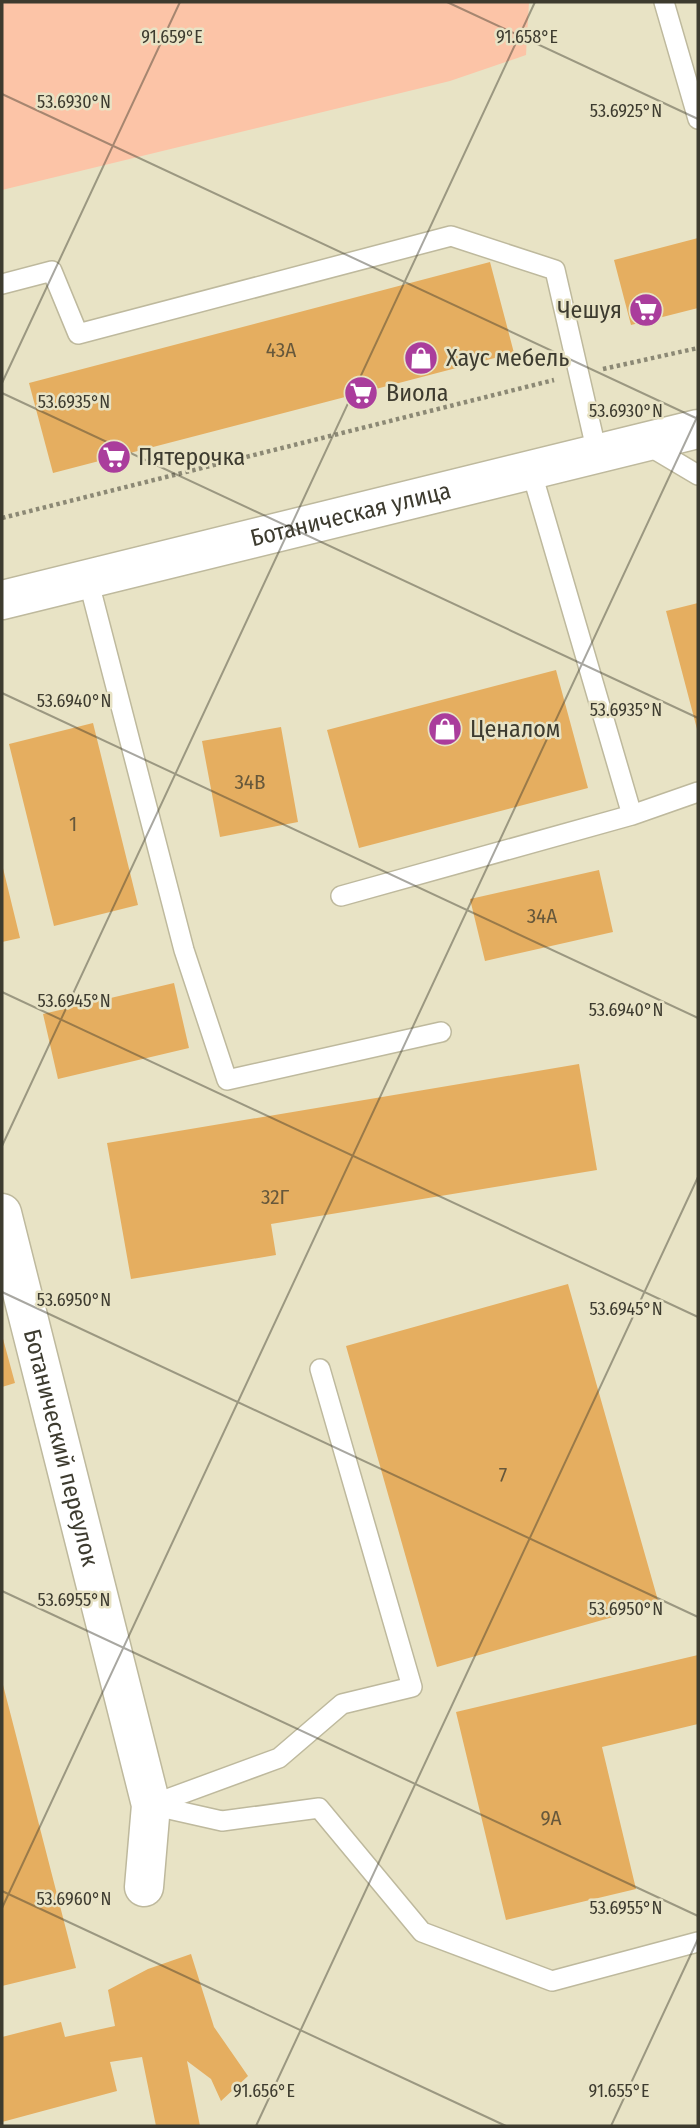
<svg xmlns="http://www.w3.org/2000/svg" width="700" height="2128" font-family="'Fira Sans Condensed',sans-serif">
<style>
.green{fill:#fcc4a7}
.building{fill:#e5ae60}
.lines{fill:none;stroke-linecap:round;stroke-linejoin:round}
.lane-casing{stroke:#beb99d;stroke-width:22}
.street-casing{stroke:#beb99d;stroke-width:41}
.secondary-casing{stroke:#beb99d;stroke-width:41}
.path{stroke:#8c8975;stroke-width:4.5;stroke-dasharray:3.5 3.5;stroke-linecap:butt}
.lane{stroke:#fff;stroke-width:19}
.street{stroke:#fff;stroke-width:38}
.secondary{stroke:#fff;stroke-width:38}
.ticks{fill:none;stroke:#3d3b2f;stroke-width:2;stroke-opacity:0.45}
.labels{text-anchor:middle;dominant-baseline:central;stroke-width:5;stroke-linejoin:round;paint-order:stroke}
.number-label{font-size:21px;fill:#67583b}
.poi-label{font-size:24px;fill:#3d3b2f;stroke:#e8e3c5;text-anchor:start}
.street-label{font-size:24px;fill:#3d3b2f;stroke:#e8e3c5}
.ticks-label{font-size:18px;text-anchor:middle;fill:#3d3b2f;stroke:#e8e3c5;stroke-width:5;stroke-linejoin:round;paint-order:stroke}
</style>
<rect width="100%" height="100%" fill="#e8e3c5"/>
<!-- green -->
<path class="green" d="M2 2H529L526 55 450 81 2 190Z"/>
<!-- building -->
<path class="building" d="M698 238V308L631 325 614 260Z
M490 262 514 353 53 473 29 383Z
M698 603V729H697L666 611Z
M556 670 588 788 359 848 327 730Z
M93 723 138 905 54 926 9 744Z
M281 727 298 822 220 837 202 741Z
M2 864 20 938 2 942Z
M599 870 613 932 485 961 470 899Z
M174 983 189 1048 58 1079 43 1014Z
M579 1064 597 1170 271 1224 276 1255 131 1279 107 1143Z
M568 1284 659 1604 437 1667 346 1346Z
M2 1335 15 1383 2 1387Z
M698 1655V1724L602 1747 636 1889 506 1920 456 1712Z
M2 1681 76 1968 2 1986Z
M191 1954 214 2027 248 2076 221 2101 211 2079 187 2061 200 2126H156L142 2057 110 2062 117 2091 2 2122V2037L61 2022 65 2037 115 2026 108 1990 148 1969Z"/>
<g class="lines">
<!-- lane casing -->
<g class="lane-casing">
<path id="lane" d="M664 2 698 119
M2 284 52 271 78 334 451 236 555 270 597 453
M644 443 698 475
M88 579 184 950 227 1080 441 1032
M632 815 698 792
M341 896 632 815 531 470
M151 1805 279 1758 342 1704 412 1687 320 1369
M151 1805 222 1821 319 1808 422 1932 552 1981 698 1942"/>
</g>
<!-- street casing -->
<g class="street-casing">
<g id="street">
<path id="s1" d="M2 1213 151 1805 144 1887"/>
</g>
</g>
<!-- secondary casing -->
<g class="secondary-casing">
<g id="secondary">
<path id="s2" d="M2 600 698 429"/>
</g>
</g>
<!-- path -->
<path class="path" d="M603 369 698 348
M2 518 554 380"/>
<!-- lane -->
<use href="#lane" class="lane"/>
<!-- street -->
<use href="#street" class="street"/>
<!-- secondary -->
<use href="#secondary" class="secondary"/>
</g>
<!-- ticks -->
<path class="ticks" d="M447 2 698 119M2 94 698 419M2 383 180 2M2 393 698 718M2 693 698 1018M2 992 698 1317M2 1146 535 2M2 1292 698 1617M2 1591 698 1916M2 1891 506 2126M2 1908 698 415M256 2126 698 1177M611 2126 698 1939"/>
<!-- icons -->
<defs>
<g id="supermarket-disc" transform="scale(1.75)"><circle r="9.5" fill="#aa3d9c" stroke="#e8e3c5"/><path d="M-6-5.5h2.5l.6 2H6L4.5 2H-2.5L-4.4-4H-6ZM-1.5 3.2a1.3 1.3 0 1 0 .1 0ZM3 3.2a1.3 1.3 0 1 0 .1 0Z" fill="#fff"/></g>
<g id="shop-disc" transform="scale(1.75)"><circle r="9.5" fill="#aa3d9c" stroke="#e8e3c5"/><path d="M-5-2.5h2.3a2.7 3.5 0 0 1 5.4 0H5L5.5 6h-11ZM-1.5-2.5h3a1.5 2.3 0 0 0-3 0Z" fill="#fff"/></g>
</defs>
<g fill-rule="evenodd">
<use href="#supermarket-disc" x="646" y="310"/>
<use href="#shop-disc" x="421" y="358"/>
<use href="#supermarket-disc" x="361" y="393"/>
<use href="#supermarket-disc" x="114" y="457"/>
<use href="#shop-disc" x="445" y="729"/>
</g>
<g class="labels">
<!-- number labels -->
<g class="number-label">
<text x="281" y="350">43А</text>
<text x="250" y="782">34В</text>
<text x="73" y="824">1</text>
<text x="542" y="916">34А</text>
<text x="275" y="1197">32Г</text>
<text x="503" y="1475">7</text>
<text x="551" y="1818">9А</text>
</g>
<!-- poi labels -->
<g class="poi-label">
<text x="622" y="310" text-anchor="end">Чешуя</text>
<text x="446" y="358">Хаус мебель</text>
<text x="386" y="393">Виола</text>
<text x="138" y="457">Пятерочка</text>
<text x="470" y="729">Ценалом</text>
</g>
<!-- street labels -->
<g class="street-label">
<text stroke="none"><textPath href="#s2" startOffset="359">Ботаническая улица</textPath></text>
<text stroke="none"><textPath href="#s1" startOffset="242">Ботанический переулок</textPath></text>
</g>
</g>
<g class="ticks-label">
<text x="172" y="43">91.659°E</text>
<text x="527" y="43">91.658°E</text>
<text x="74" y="108">53.6930°N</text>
<text x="626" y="117">53.6925°N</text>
<text x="74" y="408">53.6935°N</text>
<text x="626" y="417">53.6930°N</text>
<text x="74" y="707">53.6940°N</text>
<text x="626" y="716">53.6935°N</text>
<text x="74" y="1007">53.6945°N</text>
<text x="626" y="1016">53.6940°N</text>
<text x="74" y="1306">53.6950°N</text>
<text x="626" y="1315">53.6945°N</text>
<text x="74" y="1606">53.6955°N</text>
<text x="626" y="1615">53.6950°N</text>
<text x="74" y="1905">53.6960°N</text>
<text x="626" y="1914">53.6955°N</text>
<text x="264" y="2097">91.656°E</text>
<text x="619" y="2097">91.655°E</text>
</g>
<!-- border -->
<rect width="700" height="2128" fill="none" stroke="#3d3b2f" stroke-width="7"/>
</svg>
